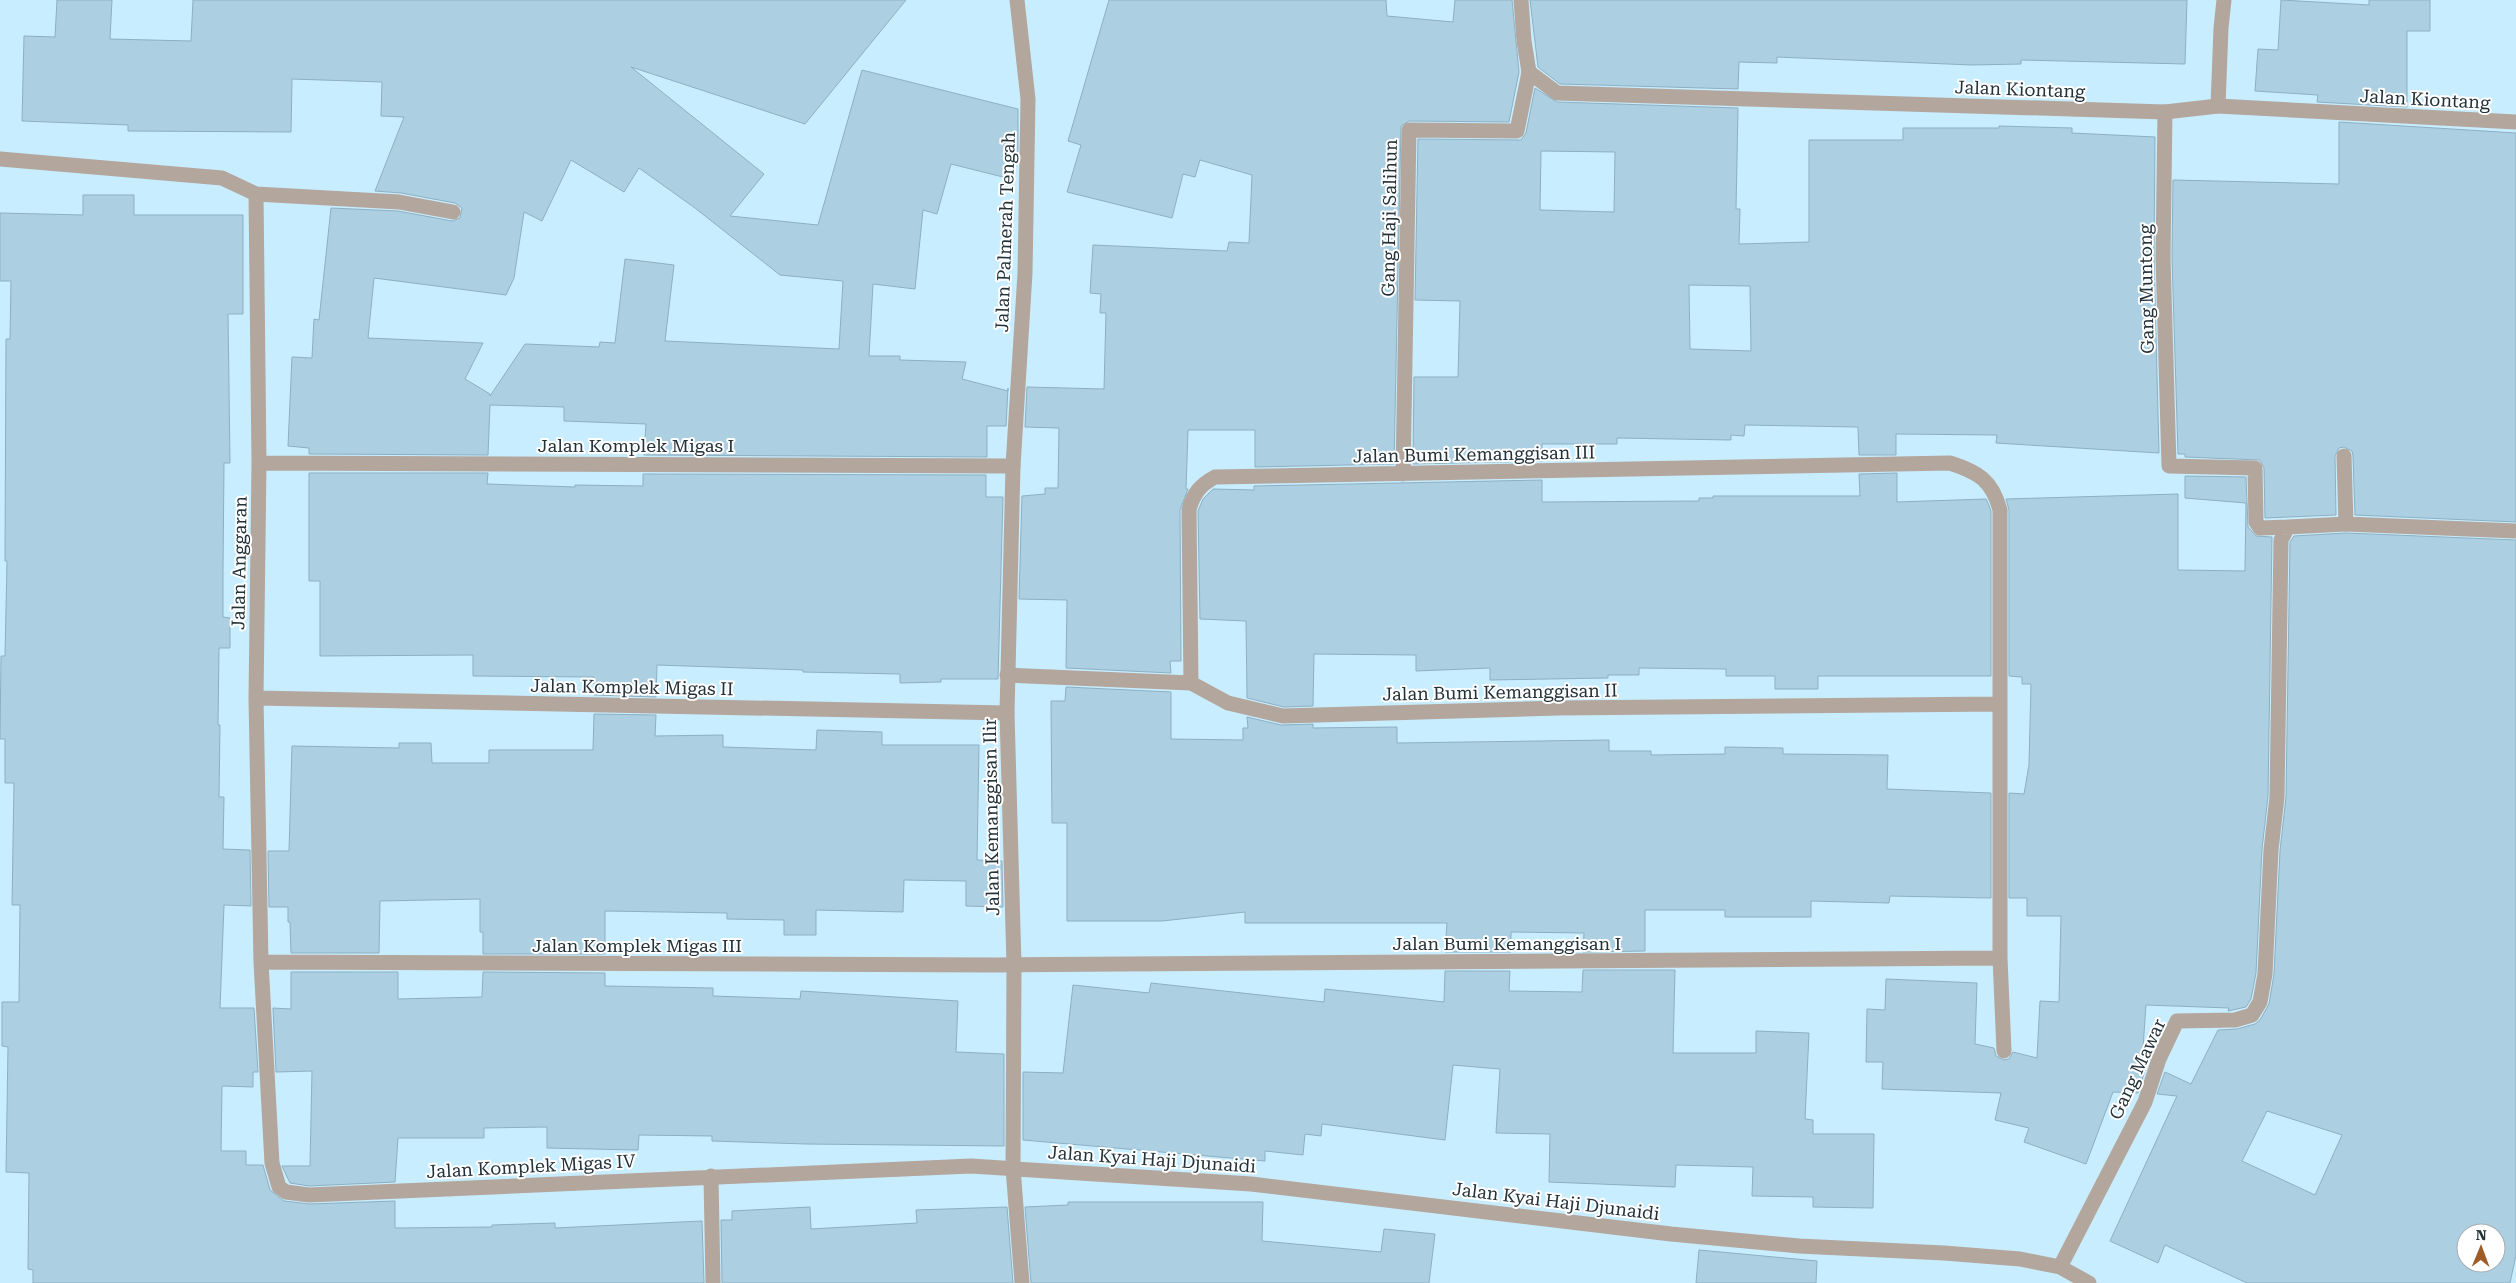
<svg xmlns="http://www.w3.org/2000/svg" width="2516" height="1283" font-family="'Roboto Serif',serif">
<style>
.building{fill:#acd0e2;stroke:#8dafc1;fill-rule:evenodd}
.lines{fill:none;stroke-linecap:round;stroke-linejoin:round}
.minor{stroke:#b3a69c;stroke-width:15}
.tertiary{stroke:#b3a69c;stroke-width:15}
.labels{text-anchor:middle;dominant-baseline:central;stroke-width:4;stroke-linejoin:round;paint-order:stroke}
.street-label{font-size:18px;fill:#233138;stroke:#fff}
</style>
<rect width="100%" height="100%" fill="#c8edff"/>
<!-- building -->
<path class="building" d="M57 0H112L110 39 191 41 193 0H906L805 124 631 67 764 174 730 216 818 225 862 70 1018 109V150L1011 179 951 164 937 214 923 210 915 289 873 284 869 356H900V360L966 362 962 379 1008 391V388L1006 426H987V457L644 455 646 424 564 421V407L490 405 488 455 309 454V448L288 446 292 357 312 358 314 319 319 320 331 208 398 211 452 221 460 218 462 208 455 203 401 193 375 191 404 117 381 116 382 82 292 79 291 132 128 131V125L22 121 24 36 55 37ZM571 160 624 192 639 168 695 208 780 275 843 281 839 349 665 341 674 265 625 259 615 343 600 342 599 347 525 344 490 396V394L465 379 483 343 368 338 374 278 506 295 514 278 524 212 542 221Z
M1109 0H1386L1387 16 1453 22 1455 0H1512L1519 72 1509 122 1409 121 1401 126 1394 464 1255 467V430H1188L1186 489H1188L1180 510 1181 661H1170L1171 673 1066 668 1067 600 1019 599 1022 496 1045 494V488H1058L1059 428 1025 427 1027 387 1104 389 1106 313H1100L1101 294 1090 293 1093 245 1227 251 1229 242 1249 243 1252 175 1200 160 1195 177 1183 174 1172 218 1067 192 1081 145 1068 141Z
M1530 0H2187L2185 64 2021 60V64L1972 65 1777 57V63L1739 62 1738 89 1560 84 1538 67Z
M2281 0 2369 5V0H2430V31H2407V107L2317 102 2318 95 2255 91 2258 49 2278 50Z
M1535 88 1557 102 1738 108 1736 209H1740L1739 244 1809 242V140H1903V128H1999V126L2072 128V133L2155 137 2154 257 2159 453 1996 443 1997 435 1896 434V455H1859L1858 427 1745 425 1744 436 1731 435V440L1617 438V444H1542V461L1413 464 1414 377H1458L1460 301 1415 300 1418 139 1521 140 1526 133ZM1541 151 1615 152 1614 212 1540 210ZM1689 285 1750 286 1751 351 1690 349Z
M2339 122 2516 133V522L2355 515 2353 456 2352 451 2344 447 2339 448 2335 456 2336 515 2265 518 2264 468 2260 460 2185 457V454H2178L2172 257 2173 180 2339 184Z
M83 195H134V215H243V314H228L230 463H224L223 569V617L230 618V648H219L218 725H220L219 797H224L223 849 250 850 251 906 224 905 220 1008H254L258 1072H253V1087L222 1086 221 1151H246V1165H263L270 1190 284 1201 309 1204 395 1201V1228L492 1227V1225L555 1223V1228L702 1221 704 1283H33V1270L28 1269 29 1173 6 1172 8 1047 2 1046V1002H19L20 905H12L14 783H5V739H0L1 656H5L7 561H5L6 339H10L11 281H0V213L83 215Z
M309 473H488L487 484 575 487V485L643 486V474L986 475V497H1003L998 679H941V682L900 683V674L803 672V670L657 665 656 697 594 695V677L473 676V655L320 656V581H309Z
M1897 473V502L1986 499 1988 503 1991 511V676H1818V689H1775V676H1726V669L1639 668V675H1608V678L1490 680V668L1416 671V655L1314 654 1313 706 1284 707 1247 698 1246 621 1200 619 1198 511 1203 499 1213 489 1254 490V486L1542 480V502L1699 501V498H1713V496H1860L1859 474Z
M2185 476 2246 477 2248 527 2256 536 2272 537 2268 796 2262 849 2256 973 2251 999 2246 1007 2228 1011 2229 1008 2146 1005 2142 1062 2147 1064 2138 1093 2113 1092 2086 1164 2024 1142 2029 1128 1995 1120 2001 1093 1882 1089 1883 1062H1866L1867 1009 1885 1010 1886 979 1977 983 1975 1044 1994 1048 1996 1056 2004 1060 2009 1059 2013 1052 2037 1058 2040 1001 2059 1002 2061 916H2027V898H2009V793L2024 794 2029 765 2031 684H2022V677L2009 676V510L2006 499 2178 494V570L2245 571 2246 503 2185 498Z
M2346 533 2516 540V1255L2510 1283H2247L2165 1245 2158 1263 2110 1241 2177 1096 2157 1094 2165 1072 2191 1084 2218 1030 2237 1029 2255 1024 2260 1020 2269 1004 2274 974 2280 851 2286 797 2290 542 2294 536ZM2267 1111 2342 1135 2315 1195 2242 1161ZM2466 1233H2496V1263H2466Z
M1066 687 1171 692V739L1243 740V728H1248L1247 717 1281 725 1313 724V728L1397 727V743L1609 740V751H1651V755L1725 754V747L1783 748V754L1888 755 1887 789 1991 793V898L1890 896 1889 903 1811 901V917H1725V910H1645V951L1583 952 1584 933 1511 932V952H1445L1447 923H1245V912L1162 921H1067V823H1052L1051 701H1065Z
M594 714 656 715 655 736 723 735V747L816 750 817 730 882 732V745H979L977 860 1002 861 1003 907 966 906V881L904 880 903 912 816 910V935H784V920L727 919V913L605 911V954H483V932H480V899L380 901 379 953H291L290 922H288V907H269L268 851H289L292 746 399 748V743H431L432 763H489V750H593Z
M1583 970H1675L1673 1053H1756V1031L1809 1033 1805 1119 1813 1120V1134H1874L1873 1208 1813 1207V1197L1752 1196 1753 1167 1676 1165 1675 1187 1549 1182 1550 1134 1496 1133 1500 1069 1453 1065 1445 1140 1322 1124 1321 1136 1305 1134 1303 1155 1265 1151V1161L1023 1140V1072L1063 1073 1073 985 1149 993 1151 983 1324 1002 1325 989 1444 1002 1445 971H1510L1509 991 1582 992Z
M291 972H398V999L482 997 483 972 605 973V986L713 988V996L800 999 801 991 958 1001 956 1052 1004 1054V1146L806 1144 712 1141V1136L639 1135 638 1150 547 1148V1127L484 1128V1138H398L395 1182 309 1186 290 1183 282 1166H310L312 1071 276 1072 273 1008 291 1009Z
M1068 1202H1263L1262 1241 1381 1252 1384 1229 1435 1234 1429 1283H1031L1025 1207 1068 1205Z
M810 1207 811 1229 917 1223 916 1210 1007 1207 1013 1283H722L721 1220H732V1211Z
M1699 1250 1817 1261 1816 1283H1696Z"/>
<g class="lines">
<!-- minor -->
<path class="minor" d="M2218 106 2516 122
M2165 112 2163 257 2169 466 2255 468 2256 522 2260 528 2288 527
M0 159 222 178 256 194 259 463 256 698 261 962 272 1163 279 1187 286 1192 309 1195 971 1166 1251 1184 1671 1234 1799 1246 1944 1253 2020 1259 2060 1267 2089 1283
M256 194 399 202 453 212
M2344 456 2346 524
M259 463 1013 466
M1403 474 1409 130 1517 131 1529 72
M1007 675 1191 683 1228 703 1283 716 1559 708 1999 704
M1191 683 1189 510C1193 494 1200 485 1215 477L1950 463C1978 472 1992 480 2000 510V958L2004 1051
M256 698 1007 713
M261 962 995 965 2000 958
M711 1176 713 1283
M2060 1267 2145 1102 2159 1059 2177 1021 2235 1020 2252 1015 2260 1002 2265 974 2271 850 2277 797 2281 540 2288 527 2346 524 2516 531"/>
<!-- tertiary -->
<path class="tertiary" d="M1017 0 1028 99 1025 273 1013 466 1007 713 1014 965 1013 1168 1022 1283
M1521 0 1524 41 1529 72 1557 93 2165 112 2218 106 2221 28 2224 0"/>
</g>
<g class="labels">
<!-- street labels -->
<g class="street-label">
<text transform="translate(2020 89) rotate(2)">Jalan Kiontang</text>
<text transform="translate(2425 99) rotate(3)">Jalan Kiontang</text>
<text transform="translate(1389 218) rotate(-89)">Gang Haji Salihun</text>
<text transform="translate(1005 232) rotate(-88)">Jalan Palmerah Tengah</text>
<text transform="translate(2146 289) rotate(-91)">Gang Muntong</text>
<text x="636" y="445">Jalan Komplek Migas I</text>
<text transform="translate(1474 454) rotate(-1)">Jalan Bumi Kemanggisan III</text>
<text transform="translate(239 563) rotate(-89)">Jalan Anggaran</text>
<text transform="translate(632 687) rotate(1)">Jalan Komplek Migas II</text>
<text transform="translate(1500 692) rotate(-1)">Jalan Bumi Kemanggisan II</text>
<text transform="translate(991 817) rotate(-91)">Jalan Kemanggisan Ilir</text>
<text x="1507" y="943">Jalan Bumi Kemanggisan I</text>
<text x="637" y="945">Jalan Komplek Migas III</text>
<text transform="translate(2137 1069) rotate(-65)">Gang Mawar</text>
<text transform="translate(1152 1159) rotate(4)">Jalan Kyai Haji Djunaidi</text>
<text transform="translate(531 1166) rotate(-3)">Jalan Komplek Migas IV</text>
<text transform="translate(1556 1201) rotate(7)">Jalan Kyai Haji Djunaidi</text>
</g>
</g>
<!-- north arrow -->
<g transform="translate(2481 1248) rotate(1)"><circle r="24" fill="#ffffff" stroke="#a7adaf"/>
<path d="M0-4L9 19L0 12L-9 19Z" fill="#9e5d27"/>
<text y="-8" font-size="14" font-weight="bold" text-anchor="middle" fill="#233138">N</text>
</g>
</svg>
